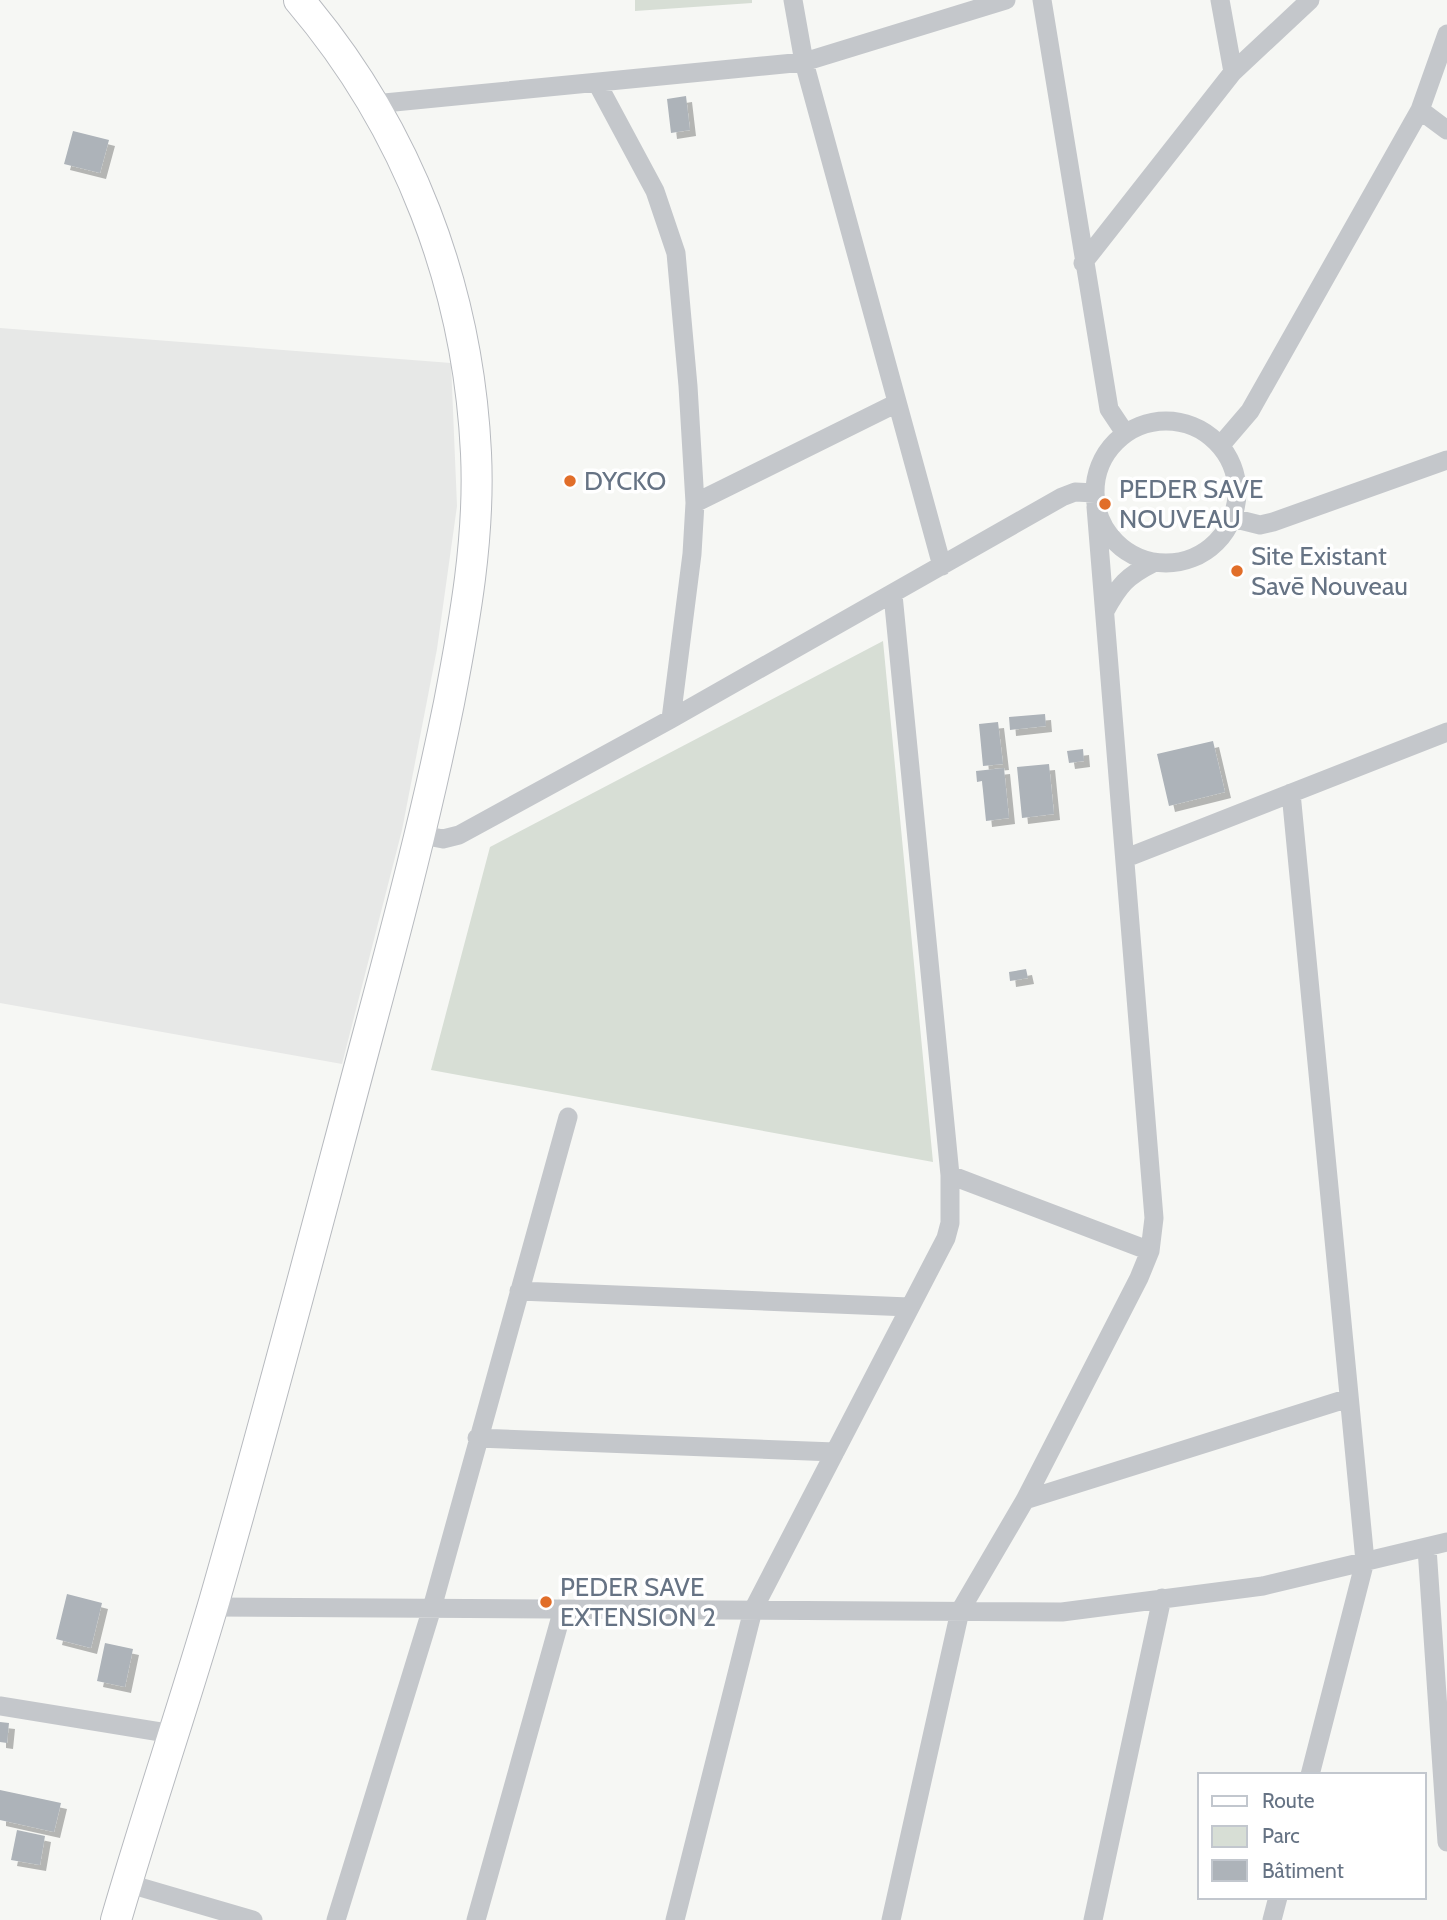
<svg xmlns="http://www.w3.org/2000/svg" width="1447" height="1920" font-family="Cabin,sans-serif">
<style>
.built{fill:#e7e8e7}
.green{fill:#d7ded5}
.building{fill:#adb3b9;filter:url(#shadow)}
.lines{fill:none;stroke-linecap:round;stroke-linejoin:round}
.primary-casing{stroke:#b7babf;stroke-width:32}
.street{stroke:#c4c7cb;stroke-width:19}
.primary{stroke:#fff;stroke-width:30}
.poi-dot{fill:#e16e29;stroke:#fff;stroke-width:2.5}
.labels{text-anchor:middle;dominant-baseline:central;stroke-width:7;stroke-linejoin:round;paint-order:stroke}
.poi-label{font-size:26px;fill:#667384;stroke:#fff;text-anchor:start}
</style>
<defs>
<filter id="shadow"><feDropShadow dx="6" dy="6" stdDeviation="0" flood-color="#0004"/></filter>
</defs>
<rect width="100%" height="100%" fill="#f6f7f4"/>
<!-- built -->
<path class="built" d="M0 328 451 363 457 506 437 649 402 830 342 1064 0 1003Z"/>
<!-- green -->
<path class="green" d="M635 0H752V3L635 11Z
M883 641 933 1162 431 1070 490 847Z"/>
<!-- building -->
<path class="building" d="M686 96 690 130 671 133 667 99Z
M73 131 109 140 100 173 64 164Z
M1045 714 1046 726 1010 730 1009 717Z
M998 722 1003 764 983 766 979 724Z
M1213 741 1225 792 1169 806 1157 754Z
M1083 749 1084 761 1069 763 1067 751Z
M1049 764 1054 814 1022 818 1017 767Z
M1004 768 1009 818 986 821 982 781 977 782 976 771Z
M1026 969 1028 978 1010 981 1009 972Z
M67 1594 102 1603 91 1648 56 1639Z
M105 1643 133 1649 125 1687 97 1681Z
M0 1722 9 1723 7 1743 0 1742Z
M0 1790 61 1803 54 1832 0 1820Z
M17 1830 45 1836 40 1865 11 1860Z"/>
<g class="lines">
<!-- primary casing -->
<g class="primary-casing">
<path id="primary" d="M116 1920C147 1813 183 1708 214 1602 269 1411 319 1218 370 1027 399 919 427 812 449 703 465 620 480 537 476 453 468 286 408 128 299 0"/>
</g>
<!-- street -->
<path class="street" d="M793 0 804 62 942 566
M1042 0 1109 409 1125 433
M1220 0 1233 72
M597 83 655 191 676 253 688 386 695 503 692 554 671 719
M374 104 804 62 1006 0
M1420 110 1447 130
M1083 263 1233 72 1310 0
M1095 492a71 71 0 1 1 142 0a71 71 0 1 1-142 0Z
M1220 446 1250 411 1420 110 1447 34
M695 503 897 403
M1232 518 1260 525 1273 522 1447 460
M1105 611C1119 585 1127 576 1153 563
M1291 793 1365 1561 1310 1775
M422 835 443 839 459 835 671 719 1062 497 1075 492 1095 493
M1126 858 1447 732
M950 1175 1150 1251
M519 1291 909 1307
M477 1438 835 1452
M1025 1500 1349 1398
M1427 1548 1447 1842
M213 1607 1062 1612 1263 1586 1447 1542
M0 1706 173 1734
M126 1883 253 1920
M336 1920 432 1608 568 1117
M476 1920 563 1609
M675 1920 753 1610 946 1238 950 1223V1175L893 595
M891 1920 960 1611 1025 1500 1139 1278 1150 1251 1154 1218 1096 507
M1093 1920 1162 1598
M1272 1920 1278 1897"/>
<!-- primary -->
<use href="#primary" class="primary"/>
</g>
<!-- markers -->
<g class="poi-dot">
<circle cx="570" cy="481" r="7"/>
<circle cx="1105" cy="504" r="7"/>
<circle cx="1237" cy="571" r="7"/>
<circle cx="546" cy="1602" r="7"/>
</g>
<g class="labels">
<!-- poi labels -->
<g class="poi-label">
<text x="584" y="481">DYCKO</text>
<text x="1119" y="489">PEDER SAVE<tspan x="1119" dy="30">NOUVEAU</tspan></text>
<text x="1251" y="556">Site Existant<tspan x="1251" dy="30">Savē Nouveau</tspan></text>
<text x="560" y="1587">PEDER SAVE<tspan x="560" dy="30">EXTENSION 2</tspan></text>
</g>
</g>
<!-- legend -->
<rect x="1198" y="1773" width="228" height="126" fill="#ffffff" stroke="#c2c7ce" stroke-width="2"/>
<rect x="1212" y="1796" width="35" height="10" fill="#ffffff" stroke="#c2c7ce" stroke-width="2"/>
<text x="1262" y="1808" font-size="21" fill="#667384">Route</text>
<rect x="1212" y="1826" width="35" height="21" fill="#d7ded5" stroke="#c2c7ce" stroke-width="2"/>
<text x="1262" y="1843" font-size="21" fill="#667384">Parc</text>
<rect x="1212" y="1860" width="35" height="21" fill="#adb3b9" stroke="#c2c7ce" stroke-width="2"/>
<text x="1262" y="1878" font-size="21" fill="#667384">Bâtiment</text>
</svg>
